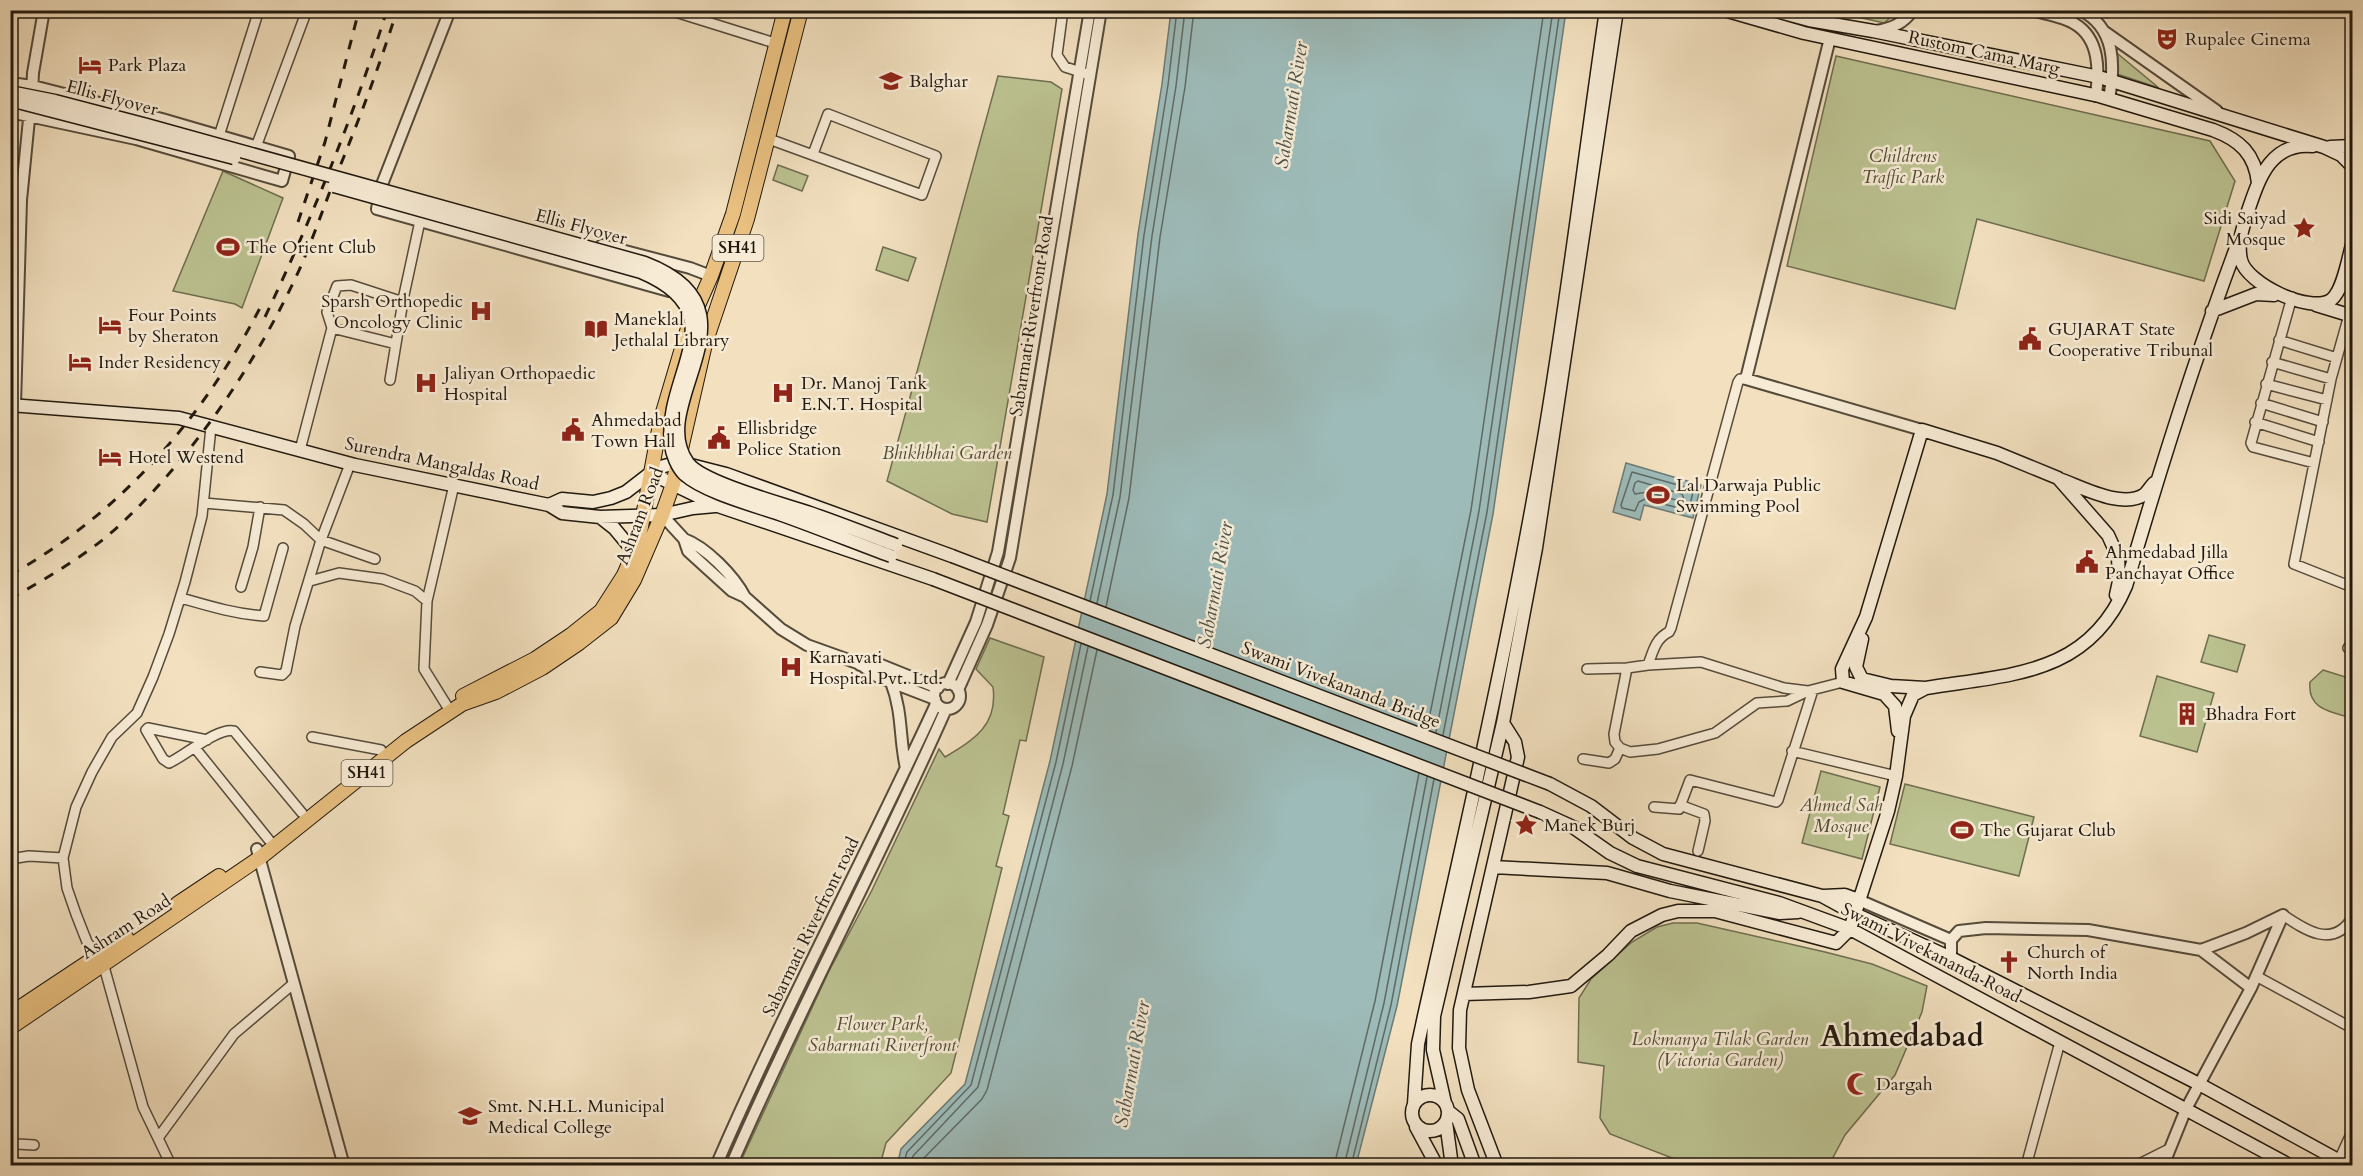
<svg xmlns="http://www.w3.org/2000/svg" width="2363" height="1176" font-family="Cardo,serif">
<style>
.green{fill:#bcc291;stroke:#6e6e50;stroke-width:1.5}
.water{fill:#9dbbb9;stroke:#6b7a75;stroke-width:1.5}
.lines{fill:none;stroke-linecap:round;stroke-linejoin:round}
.shore{stroke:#5f6a64;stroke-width:1.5}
.minor-casing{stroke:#554b3b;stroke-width:12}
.tertiary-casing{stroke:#554b3b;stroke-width:14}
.secondary-casing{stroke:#21190f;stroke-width:15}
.primary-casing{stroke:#21190f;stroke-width:16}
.minor{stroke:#f7ebd5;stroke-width:9}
.tertiary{stroke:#f7ebd5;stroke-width:10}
.secondary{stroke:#f7ebd5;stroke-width:12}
.primary{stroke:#e9c080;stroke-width:14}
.rail{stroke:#21190f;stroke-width:3;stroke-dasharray:10 10;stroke-linecap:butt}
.secondary-bridge-casing{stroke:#21190f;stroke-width:15;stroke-linecap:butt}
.secondary-bridge{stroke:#f7ebd5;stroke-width:12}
.labels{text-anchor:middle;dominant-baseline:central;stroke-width:5;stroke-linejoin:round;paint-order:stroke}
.shield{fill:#f7ebd5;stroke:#61584a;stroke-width:1.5}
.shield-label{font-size:16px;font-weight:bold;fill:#21190f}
.poi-label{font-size:18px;fill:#21190f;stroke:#f7ebd5;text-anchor:start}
.street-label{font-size:18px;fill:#21190f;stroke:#f7ebd5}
.park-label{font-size:18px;font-style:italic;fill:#504c36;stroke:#f7ebd5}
.water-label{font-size:20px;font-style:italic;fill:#4c524a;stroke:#f7ebd5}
.town-label{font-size:30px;font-weight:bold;fill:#21190f;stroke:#f7ebd5}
</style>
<rect width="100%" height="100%" fill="#f2e0bf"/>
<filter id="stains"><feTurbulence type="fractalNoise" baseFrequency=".00333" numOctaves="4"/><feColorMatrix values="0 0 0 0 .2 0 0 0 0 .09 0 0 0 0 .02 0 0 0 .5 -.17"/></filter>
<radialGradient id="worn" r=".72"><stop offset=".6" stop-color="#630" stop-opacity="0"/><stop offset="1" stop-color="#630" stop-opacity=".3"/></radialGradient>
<!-- green -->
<path class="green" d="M1831 11 1898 10V11L1884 23Z
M2112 49 2159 88 2117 74Z
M1836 56 2210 141 2235 181 2204 281 1977 219 1955 309 1787 266Z
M998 76 1051 82 1062 89 987 522 952 514 887 481Z
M778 165 808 176 802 191 773 180Z
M223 171 283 198 242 308 235 304 173 291Z
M883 247 916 258 908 281 876 270Z
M2209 635 2245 645 2237 672 2201 662Z
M990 638 1044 657 1026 741 1020 740 1003 814 1009 816 996 866 1002 868 951 1073 886 1143 880 1165H739L829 971 872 890 939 749 945 757C975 739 998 725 993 687L976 669Z
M2323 670 2352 679V718C2332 712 2307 710 2310 682Z
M2157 676 2214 693 2197 752 2140 736Z
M1821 771 1880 787 1862 859 1802 843Z
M1905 784 2034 817 2019 876 1890 844Z
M1673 923H1697L1825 952 1872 964 1927 986 1922 1012 1895 1075 1845 1135 1829 1165H1690L1610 1134 1600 1118 1604 1066 1578 1062 1579 998 1591 979 1632 942 1657 927Z"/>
<!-- water -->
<path class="water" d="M1171 11H1566L1493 514 1397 1006 1356 1165 897 1166 901 1149 965 1084 1050 761 1107 494 1138 234 1162 84Z
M1626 463 1701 485 1693 518 1644 505 1640 520 1613 512Z"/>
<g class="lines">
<!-- shore -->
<path class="shore" d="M1632 472 1692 489 1693 492 1689 509 1686 510 1645 499 1639 502 1635 511 1622 508 1621 505Z
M1638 481 1682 494 1684 499 1680 501 1647 492 1635 494 1633 490 1635 483Z
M1090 601 1113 495 1144 235 1168 85 1177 10
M1097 603 1120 497 1152 236 1176 86 1185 10
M1106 607 1129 498 1160 237 1185 87 1194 10
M1427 729 1471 510 1544 10
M1436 732 1479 511 1553 10
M1443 735 1487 512 1560 10
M903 1166 907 1152 971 1085 1056 762 1081 644
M910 1166 913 1156 978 1087 1063 764 1088 647
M920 1166 922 1160 982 1099 987 1090 1072 766 1097 650
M1334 1166 1375 1001 1419 773
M1344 1166 1384 1003 1427 777
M1351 1166 1391 1005 1434 779"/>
<!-- minor casing -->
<g class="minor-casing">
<path id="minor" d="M669 10 778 44
M1063 10 1057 55 1065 67 1090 75
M219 136 259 10
M769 139 922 195 936 156 828 114 813 154
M256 147 307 10
M2292 297 2251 443 2253 447 2314 463
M2349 315 2331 379 2294 564 2352 587
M2279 340 2337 358
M396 344 332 328 327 312 337 286 351 285 403 302
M2272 362 2331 379
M390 380 404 295 420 221
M2266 384 2327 400
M2261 403 2323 422
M2255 422 2319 442
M300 450 332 328
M204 503 284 510 304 524 321 540 375 559
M310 581 339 573 383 579 415 591 427 601
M241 587 253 547 260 507
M181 598C209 606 235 614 264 616L283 548
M2348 648 2352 649
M1648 665C1653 651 1656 638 1669 632L1671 628 1738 382 1740 379H1746
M1627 668 1614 734 1615 742 1620 748 1630 752 1658 749 1715 733 1757 703 1787 701 1808 691
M1587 669 1627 668 1648 665 1701 662 1784 688 1808 691 1843 682
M260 672 282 675 286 671 295 626 321 540 350 464
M449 713 447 706 424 669 427 601 454 485
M312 737 381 750
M207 740 148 728 146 730 163 759 169 763C186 755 218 727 234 731L302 813
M195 748 269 840
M1792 751 1896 776
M1583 759 1609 763 1615 759 1620 748
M1680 805 1704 814 1705 821 1698 851
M1654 807 1679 809 1690 780 1776 802 1778 800 1813 690
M10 859 29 856 63 858
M2283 915C2305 930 2333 949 2352 918
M2256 976 2352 1028
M158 1138 234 1034 293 984
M10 1141 17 1144 34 1145
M2339 1160 2352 1132
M167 1166 168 1159 143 1107 103 963 87 942 76 914 67 888 63 858 76 807 92 772 112 737 137 713 153 677 169 634 185 582 202 516 211 427
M2026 1166 2060 1042
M2135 1166 2169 1149"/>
</g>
<!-- tertiary casing -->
<g class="tertiary-casing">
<path id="tertiary" d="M450 10 381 187 377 209 669 291
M2031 10C2045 14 2063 16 2075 24 2100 39 2099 71 2096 96
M2080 10C2116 27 2115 66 2109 99
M1876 31C1892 28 1903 24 1913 10
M2105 32 2217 111
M1830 38 1746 379 1922 430
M10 83 33 86 162 119 289 156 282 181 136 139 10 112
M32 93 33 73 44 10
M602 245 690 268 711 276
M15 405 21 200 30 109
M662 515 684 539 688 551 732 591 745 597 781 629 807 645 860 664 878 677 935 699
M684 539C706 547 734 576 745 597
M860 665H881L938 688
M891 682C903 713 899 738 906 768
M934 696a13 13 0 1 1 26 0a13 13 0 1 1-26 0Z
M948 684 976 622 998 552 1090 10
M958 690 987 625 1010 558 1101 10
M257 849 344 1166
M1861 901 1951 940
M2201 950 2246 933 2283 915
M1951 958V940L1959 931 1986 928 2088 930 2201 950 2251 988
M716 1166C784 1009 865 858 936 704
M731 1166C798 1011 878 863 946 709
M2163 1166 2186 1109 2251 988 2283 915"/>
</g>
<!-- secondary casing -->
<g class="secondary-casing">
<path id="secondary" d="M1724 10 1804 33 2099 96 2213 130C2240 140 2255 154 2258 183
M1772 10 1809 20 1873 31 2099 77 2324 147 2341 155 2352 166
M2313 146C2270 142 2259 179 2248 211 2243 228 2237 242 2241 260 2247 284 2310 314 2331 300 2343 291 2348 259 2352 245
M2330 147 2352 146
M2316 305 2352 316
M2212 311 2256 294 2274 295
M10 405 179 418 355 465 549 505 562 499 593 502 611 498 626 492 657 468 679 462 726 474 952 556
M650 473 718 506 933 579
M2059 479C2082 487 2123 510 2145 494 2148 491 2151 486 2154 483
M549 505 562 513 600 517 662 515 693 508 715 506
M600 517 614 528 634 552
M1862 639 1856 667 1862 679 1891 686 1925 688
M1898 731 1895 706 1884 694 1843 682 1842 669 1866 617 1922 430 1997 453 2058 478 2108 535 2118 557 2119 581 2116 595
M1550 784 1591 806 1633 838 1663 854 1822 896 1855 914 1951 958 2199 1084 2349 1166
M1540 812 1573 827 1610 853 1637 866 1779 903 1850 929 2291 1166
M1493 867 1607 873 1670 891 1780 913 1798 912
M1824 896 1845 895 1861 901
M1464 994 1529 992 1571 986 1608 955 1631 931 1662 915 1678 911H1715L1836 943 1850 929 1888 811 1896 776 1904 716 1913 695 1926 688C2010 674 2088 676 2126 586 2160 469 2196 354 2239 240
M1412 1113a18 18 0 1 1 36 0a18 18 0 1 1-36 0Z
M1445 1103 1433 1050 1434 1016 1503 723 1536 548 1617 10
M1414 1104 1418 1044 1424 1016C1467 824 1511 632 1544 438 1568 296 1585 153 1606 10
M1448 1111 1458 1119 1475 1166
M1446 1122 1452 1166
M1416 1127 1437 1166
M1497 1166 1468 1090 1459 1048 1460 1010 1518 757 1515 742 1503 723"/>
</g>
<!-- primary casing -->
<g class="primary-casing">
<path id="primary" d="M463 696 535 659 571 635 601 611 624 575 634 552 641 527 661 419 688 328 711 276 733 214 785 10
M177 904 219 876
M10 1014 126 937
M10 1028 261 857 406 741 462 704 496 692 542 668 579 643 611 618 634 580 662 515 673 484 705 344 747 219 801 10"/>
</g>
<!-- minor -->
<use href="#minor" class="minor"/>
<!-- tertiary -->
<use href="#tertiary" class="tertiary"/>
<!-- secondary -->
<use href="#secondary" class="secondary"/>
<!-- primary -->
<use href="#primary" class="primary"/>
<!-- rail -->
<path class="rail" d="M298 222 325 142 359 10
M265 317C312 218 354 115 387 10
M10 575C122 513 206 415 263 302
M10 599C50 576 93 552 126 519 198 450 260 357 301 266 313 238 323 209 334 181 357 125 379 68 397 10"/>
<!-- secondary-bridge casing -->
<g class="secondary-bridge-casing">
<path id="secondary-bridge" d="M10 92 55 101 147 125 645 263C768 310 644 403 688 463 703 483 784 504 810 513 839 523 867 534 896 545
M10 100 234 158
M334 186 641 272C740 314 662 374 671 445 672 454 677 467 684 474 705 493 757 506 785 516 821 529 856 543 891 556
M952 556 1550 784
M933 579 1540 812"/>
</g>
<!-- secondary-bridge -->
<use href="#secondary-bridge" class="secondary-bridge"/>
</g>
<!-- icons -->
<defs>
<g id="theatre-bare" transform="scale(1.8)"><path d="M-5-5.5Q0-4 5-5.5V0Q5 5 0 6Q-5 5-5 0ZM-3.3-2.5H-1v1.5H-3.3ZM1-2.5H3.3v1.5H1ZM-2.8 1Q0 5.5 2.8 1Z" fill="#8f2418" stroke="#f7ebd5" stroke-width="2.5" paint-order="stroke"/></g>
<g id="hotel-bare" transform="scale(1.8)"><path d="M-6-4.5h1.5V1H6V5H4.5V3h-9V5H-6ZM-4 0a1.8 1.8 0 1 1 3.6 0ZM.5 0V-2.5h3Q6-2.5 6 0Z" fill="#8f2418" stroke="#f7ebd5" stroke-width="2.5" paint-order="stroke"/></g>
<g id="school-bare" transform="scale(1.8)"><path d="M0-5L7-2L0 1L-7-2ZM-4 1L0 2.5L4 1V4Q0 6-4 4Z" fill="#8f2418" stroke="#f7ebd5" stroke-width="2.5" paint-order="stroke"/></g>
<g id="sight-bare" transform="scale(1.8)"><path d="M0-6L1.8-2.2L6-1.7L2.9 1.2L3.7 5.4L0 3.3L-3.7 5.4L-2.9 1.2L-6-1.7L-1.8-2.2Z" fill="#8f2418" stroke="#f7ebd5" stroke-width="2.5" paint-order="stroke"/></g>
<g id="stadium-bare" transform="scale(1.8)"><path d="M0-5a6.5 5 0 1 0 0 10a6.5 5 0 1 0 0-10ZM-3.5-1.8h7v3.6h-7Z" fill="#8f2418" stroke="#f7ebd5" stroke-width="2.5" paint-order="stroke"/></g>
<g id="hospital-bare" transform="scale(1.8)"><path d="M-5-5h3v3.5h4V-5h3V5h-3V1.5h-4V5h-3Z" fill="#8f2418" stroke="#f7ebd5" stroke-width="2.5" paint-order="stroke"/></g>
<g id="library-bare" transform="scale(1.8)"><path d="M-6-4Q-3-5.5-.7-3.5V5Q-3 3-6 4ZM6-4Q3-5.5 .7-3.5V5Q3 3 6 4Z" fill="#8f2418" stroke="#f7ebd5" stroke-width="2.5" paint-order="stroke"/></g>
<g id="civic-bare" transform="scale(1.8)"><path d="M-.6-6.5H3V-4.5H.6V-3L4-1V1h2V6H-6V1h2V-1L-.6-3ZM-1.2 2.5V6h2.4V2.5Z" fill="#8f2418" stroke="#f7ebd5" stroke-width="2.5" paint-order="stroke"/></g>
<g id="building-bare" transform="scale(1.8)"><path d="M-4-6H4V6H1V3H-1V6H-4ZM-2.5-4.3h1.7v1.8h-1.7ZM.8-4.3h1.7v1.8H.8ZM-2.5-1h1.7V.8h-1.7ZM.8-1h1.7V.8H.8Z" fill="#8f2418" stroke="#f7ebd5" stroke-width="2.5" paint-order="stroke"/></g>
<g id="church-bare" transform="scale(1.8)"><path d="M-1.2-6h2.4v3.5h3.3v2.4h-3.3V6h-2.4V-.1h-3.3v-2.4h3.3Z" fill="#8f2418" stroke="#f7ebd5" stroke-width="2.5" paint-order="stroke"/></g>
<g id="mosque-bare" transform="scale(1.8)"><path d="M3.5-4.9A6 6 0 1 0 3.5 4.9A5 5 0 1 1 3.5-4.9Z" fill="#8f2418" stroke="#f7ebd5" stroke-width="2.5" paint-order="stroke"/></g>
<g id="university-bare" transform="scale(1.8)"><path d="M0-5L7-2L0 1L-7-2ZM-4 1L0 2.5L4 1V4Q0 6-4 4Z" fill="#8f2418" stroke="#f7ebd5" stroke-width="2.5" paint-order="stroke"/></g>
</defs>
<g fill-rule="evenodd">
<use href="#theatre-bare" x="2167" y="39"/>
<use href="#hotel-bare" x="90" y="65"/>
<use href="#school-bare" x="891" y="81"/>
<use href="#sight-bare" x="2304" y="228"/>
<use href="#stadium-bare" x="228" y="247"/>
<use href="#hospital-bare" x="481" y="311"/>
<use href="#hotel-bare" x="110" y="325"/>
<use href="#library-bare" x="596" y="329"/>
<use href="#civic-bare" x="2030" y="339"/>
<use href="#hotel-bare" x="80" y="362"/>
<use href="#hospital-bare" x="426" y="383"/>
<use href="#hospital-bare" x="783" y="393"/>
<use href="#civic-bare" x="573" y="430"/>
<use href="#civic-bare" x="719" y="438"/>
<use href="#hotel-bare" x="110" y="457"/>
<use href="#stadium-bare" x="1658" y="495"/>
<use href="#civic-bare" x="2087" y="562"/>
<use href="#hospital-bare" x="791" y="667"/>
<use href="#building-bare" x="2187" y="714"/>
<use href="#sight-bare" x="1526" y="825"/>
<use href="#stadium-bare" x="1962" y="830"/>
<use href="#church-bare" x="2009" y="962"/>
<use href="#mosque-bare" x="1858" y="1084"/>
<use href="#university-bare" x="470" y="1116"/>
</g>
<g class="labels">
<!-- shield labels -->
<g class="shield">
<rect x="712.5" y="235" width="51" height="26" rx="4.5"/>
<rect x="341.5" y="760" width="51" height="26" rx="4.5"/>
</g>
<g class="shield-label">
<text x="738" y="248">SH41</text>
<text x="367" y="773">SH41</text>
</g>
<!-- poi labels -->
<g class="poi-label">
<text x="2185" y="39">Rupalee Cinema</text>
<text x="108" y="65">Park Plaza</text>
<text x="909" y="81">Balghar</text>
<text x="2286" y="218" text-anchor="end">Sidi Saiyad<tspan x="2286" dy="21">Mosque</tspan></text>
<text x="246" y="247">The Orient Club</text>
<text x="463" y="301" text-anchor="end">Sparsh Orthopedic<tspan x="463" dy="21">Oncology Clinic</tspan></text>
<text x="128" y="315">Four Points<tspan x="128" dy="21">by Sheraton</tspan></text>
<text x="614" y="319">Maneklal<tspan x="614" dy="21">Jethalal Library</tspan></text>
<text x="2048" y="329">GUJARAT State<tspan x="2048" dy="21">Cooperative Tribunal</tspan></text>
<text x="98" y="362">Inder Residency</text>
<text x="444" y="373">Jaliyan Orthopaedic<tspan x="444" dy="21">Hospital</tspan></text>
<text x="801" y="383">Dr. Manoj Tank<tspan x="801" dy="21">E.N.T. Hospital</tspan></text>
<text x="591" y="420">Ahmedabad<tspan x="591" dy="21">Town Hall</tspan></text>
<text x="737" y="428">Ellisbridge<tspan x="737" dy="21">Police Station</tspan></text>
<text x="128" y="457">Hotel Westend</text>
<text x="1676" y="485">Lal Darwaja Public<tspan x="1676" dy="21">Swimming Pool</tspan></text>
<text x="2105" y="552">Ahmedabad Jilla<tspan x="2105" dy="21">Panchayat Office</tspan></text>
<text x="809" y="657">Karnavati<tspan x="809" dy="21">Hospital Pvt. Ltd.</tspan></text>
<text x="2205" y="714">Bhadra Fort</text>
<text x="1544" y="825">Manek Burj</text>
<text x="1980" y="830">The Gujarat Club</text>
<text x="2027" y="952">Church of<tspan x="2027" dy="21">North India</tspan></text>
<text x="1876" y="1084">Dargah</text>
<text x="488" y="1106">Smt. N.H.L. Municipal<tspan x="488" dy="21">Medical College</tspan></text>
</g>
<!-- street labels -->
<g class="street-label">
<text transform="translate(1984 53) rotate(12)">Rustom Cama Marg</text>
<text transform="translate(112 98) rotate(15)">Ellis Flyover</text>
<text transform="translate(581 227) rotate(15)">Ellis Flyover</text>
<text transform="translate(1032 316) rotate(-81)">Sabarmati Riverfront Road</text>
<text transform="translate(442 464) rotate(12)">Surendra Mangaldas Road</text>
<text transform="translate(640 516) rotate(-69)">Ashram Road</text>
<text transform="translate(1341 685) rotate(21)">Swami Vivekananda Bridge</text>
<text transform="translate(126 927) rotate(-33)">Ashram Road</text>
<text transform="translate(811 927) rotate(-64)">Sabarmati Riverfront road</text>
<text transform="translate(1931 953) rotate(27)">Swami Vivekananda Road</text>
</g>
<!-- park labels -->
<g class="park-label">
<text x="1903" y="156">Childrens<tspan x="1903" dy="21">Traffic Park</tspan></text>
<text x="947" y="453">Bhikhbhai Garden</text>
<text x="1841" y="805">Ahmed Sah<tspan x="1841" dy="21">Mosque</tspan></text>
<text x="882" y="1024">Flower Park,<tspan x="882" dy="21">Sabarmati Riverfront</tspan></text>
<text x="1720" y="1039">Lokmanya Tilak Garden<tspan x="1720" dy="21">(Victoria Garden)</tspan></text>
</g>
<!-- water labels -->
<g class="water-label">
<text transform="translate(1291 105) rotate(-81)">Sabarmati River</text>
<text transform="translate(1215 585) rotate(-80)">Sabarmati River</text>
<text transform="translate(1132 1064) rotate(-80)">Sabarmati River</text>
</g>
<!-- town labels -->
<g class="town-label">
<text x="1902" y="1036">Ahmedabad</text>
</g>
</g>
<!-- margin -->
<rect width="2363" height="1176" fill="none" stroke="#f2e0bf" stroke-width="36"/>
<rect x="12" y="12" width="2339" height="1152" fill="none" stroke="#21190f" stroke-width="3"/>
<rect x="18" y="18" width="2327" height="1140" fill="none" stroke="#21190f" stroke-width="1.5"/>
<rect width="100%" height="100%" filter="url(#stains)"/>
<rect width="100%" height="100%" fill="url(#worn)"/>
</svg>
